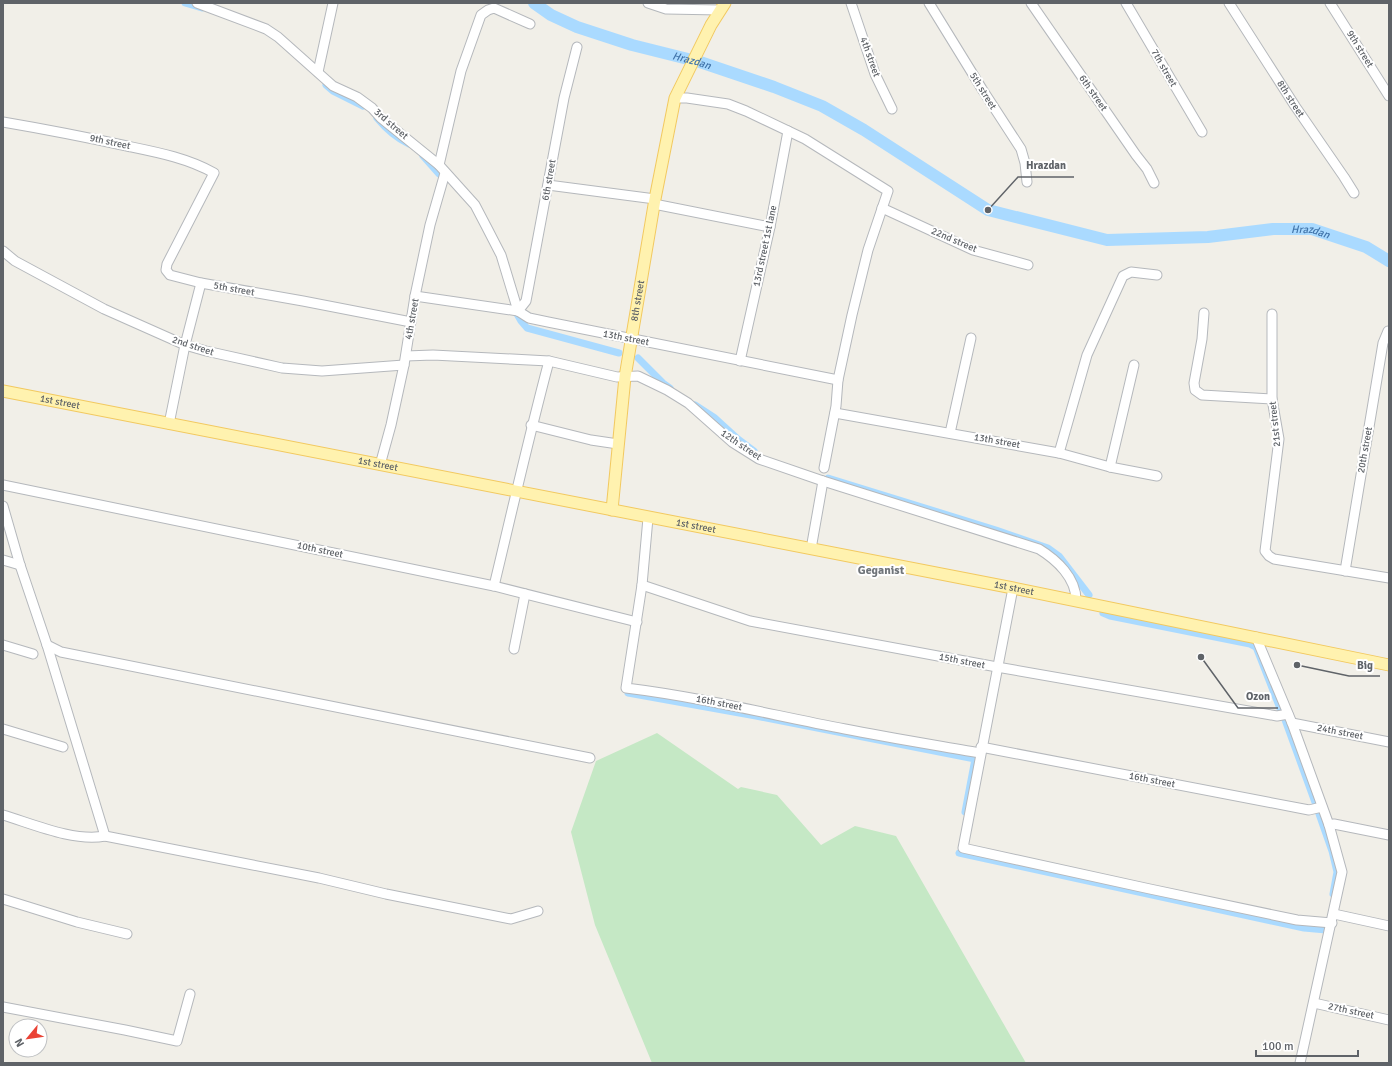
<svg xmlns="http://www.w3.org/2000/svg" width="1392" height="1066" font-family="Signika,sans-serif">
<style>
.green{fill:#c5e8c5}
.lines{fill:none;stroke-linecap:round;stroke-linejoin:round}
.canal{stroke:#aadaff;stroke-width:7}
.river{stroke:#aadaff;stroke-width:12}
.minor-casing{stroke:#b5b8bc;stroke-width:11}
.major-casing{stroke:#f2c960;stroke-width:13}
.minor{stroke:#fff;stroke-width:9}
.major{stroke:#fff2af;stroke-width:11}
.labels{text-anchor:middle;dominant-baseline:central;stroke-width:4;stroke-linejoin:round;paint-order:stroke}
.street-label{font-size:10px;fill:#5f6368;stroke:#fff}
.water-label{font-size:11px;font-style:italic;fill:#4174aa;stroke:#fff}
.quarter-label{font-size:12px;font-weight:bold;fill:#70757a;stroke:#fff}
.leader{fill:none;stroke:#5f6368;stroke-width:1.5}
.callout-dot{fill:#5f6368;stroke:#fff;stroke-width:1.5}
.callout-label{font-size:11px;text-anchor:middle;font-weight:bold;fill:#5f6368;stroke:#fff;stroke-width:4;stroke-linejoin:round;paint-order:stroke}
</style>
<rect width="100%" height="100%" fill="#f1efe8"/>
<!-- green -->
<path class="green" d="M657 733 738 789 741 787 777 795 821 845 855 826 896 836 1026 1063H652L595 925 571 832 596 761Z"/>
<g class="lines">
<!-- canal -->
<path class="canal" d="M185 3 202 8
M326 85 333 91 363 106
M377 118C386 129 396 138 409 144
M423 156 439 174
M517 314 521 321 527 328 619 353
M638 358 663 383 670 388
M695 405 715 418 738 439 754 451
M828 478 996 530 1048 548 1059 556 1089 595
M1103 613 1110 616 1250 644 1256 647 1281 711
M628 693 756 716 975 759 965 812
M1284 717 1316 805
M1318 811 1332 851 1337 872 1333 894
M959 853 1304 928 1326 930"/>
<!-- river -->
<path class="river" id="s1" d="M534 3 551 15 577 27 632 45 700 62 774 87 822 106 864 130 988 210 1107 240 1208 237 1273 229H1312L1366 247 1389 261"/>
<!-- minor casing -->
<g class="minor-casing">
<g id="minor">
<path d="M197 3 266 29 278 37 333 86 357 97 372 108 381 118 439 165 475 205 486 226 501 255 518 311"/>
<path d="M648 3 666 9 720 10"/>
<path d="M851 3 875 74 892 109"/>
<path d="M929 3 982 89 1021 149 1025 163 1027 182"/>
<path d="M1031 3 1136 155 1147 169 1154 183"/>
<path d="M1126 3 1202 132"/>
<path id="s2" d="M1229 3 1295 106 1344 177 1354 193"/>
<path d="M1330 3 1389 96"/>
<path d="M318 72 333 3"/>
<path d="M675 98H687L728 104 746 111 805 139 888 191 868 250 852 315 838 380 836 406 824 468"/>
<path d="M3 122C44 129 85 137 127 146 156 152 188 158 214 173L167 264 166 270 170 275 201 283 303 301 411 322"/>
<path d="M439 165 461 71 481 15 488 10 494 8 530 24"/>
<path d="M548 185 655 199"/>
<path d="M654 204 770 227"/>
<path d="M882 208 973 250 1028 265"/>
<path d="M3 251 15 261 104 309 185 345 206 351 282 368 322 371 404 365"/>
<path d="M415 296 518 311 529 318 548 322 838 380"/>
<path d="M518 311 526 301 564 98 577 47"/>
<path d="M1204 313 1202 339 1194 383 1195 390 1202 395 1272 399"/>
<path d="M1272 314V399L1279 439 1265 551 1269 556 1274 559 1389 578"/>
<path d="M406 356 433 355 549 361 617 377 638 376 667 390 688 403 732 442 759 459 823 481 1039 549C1057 560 1076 578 1076 600"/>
<path d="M740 361 770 227 788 131"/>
<path d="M835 413 1059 453 1110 467 1157 476"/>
<path d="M169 424 185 345 201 283"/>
<path d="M531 425 591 440 618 444"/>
<path d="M950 433 971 338"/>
<path d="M1059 453 1087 355 1123 276 1131 272 1157 275"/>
<path d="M380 465 391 425 404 365 415 296 430 225 445 173"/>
<path d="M1110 467 1134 365"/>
<path d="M3 485 494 586 637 622"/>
<path d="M3 506 20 565 47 645 105 836"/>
<path d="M648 518 642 585 626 688C700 697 772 715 845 729 890 738 935 745 980 753"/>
<path d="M811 549 823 481"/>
<path d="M3 560 20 565"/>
<path d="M1345 571 1383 343 1388 331"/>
<path d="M642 585 750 621 997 667 1277 716 1288 714"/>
<path d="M494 586C512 511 529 436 549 361"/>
<path d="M1013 588 963 848 1150 889 1297 920 1332 923"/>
<path d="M1256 637 1292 723 1329 825 1342 872 1300 1063"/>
<path d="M3 645 33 654"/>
<path d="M47 645 61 652 590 758"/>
<path d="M514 649 525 594"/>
<path d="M1292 723 1389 742"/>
<path d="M3 729 63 747"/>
<path d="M981 747 1309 810 1322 807"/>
<path d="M3 815C33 824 74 842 105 836L319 878 386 894 511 919 538 911"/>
<path d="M1329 825 1334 824 1389 835"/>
<path d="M3 899 77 922 127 934"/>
<path d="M1334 914 1389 926"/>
<path d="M1314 1003 1389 1020"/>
<path d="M3 1007 125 1030 177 1041 190 994"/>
</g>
</g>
<!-- major casing -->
<g class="major-casing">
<g id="major">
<path id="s3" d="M3 391 1013 588 1389 665"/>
<path id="s4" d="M612 510 625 377 655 199 675 98 711 25 725 3"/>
</g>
</g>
<!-- minor -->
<use href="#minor" class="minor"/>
<!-- major -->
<use href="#major" class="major"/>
</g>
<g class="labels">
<!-- street labels -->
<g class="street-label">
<text transform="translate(1360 49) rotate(58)">9th street</text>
<text transform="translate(870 57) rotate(70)">4th street</text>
<text transform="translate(1164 68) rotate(60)">7th street</text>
<text transform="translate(983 91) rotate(58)">5th street</text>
<text transform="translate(1093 93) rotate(55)">6th street</text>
<text stroke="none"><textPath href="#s2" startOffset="114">8th street</textPath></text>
<text transform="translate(391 124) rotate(41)">3rd street</text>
<text transform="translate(110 142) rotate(12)">9th street</text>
<text transform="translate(549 180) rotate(-80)">6th street</text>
<text transform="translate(954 240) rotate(23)">22nd street</text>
<text transform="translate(765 246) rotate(-78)">13rd street 1st lane</text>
<text transform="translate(234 289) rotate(10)">5th street</text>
<text stroke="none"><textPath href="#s4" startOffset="211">8th street</textPath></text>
<text transform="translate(412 319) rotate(-80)">4th street</text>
<text transform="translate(626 338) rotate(11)">13th street</text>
<text transform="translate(193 346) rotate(18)">2nd street</text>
<text stroke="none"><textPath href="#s3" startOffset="58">1st street</textPath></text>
<text transform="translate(1275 424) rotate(-96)">21st street</text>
<text transform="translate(997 441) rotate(10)">13th street</text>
<text transform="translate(741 445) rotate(34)">12th street</text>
<text transform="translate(1365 450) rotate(-80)">20th street</text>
<text stroke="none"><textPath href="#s3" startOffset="382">1st street</textPath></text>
<text stroke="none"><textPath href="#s3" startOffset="706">1st street</textPath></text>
<text transform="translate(320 550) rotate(12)">10th street</text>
<text stroke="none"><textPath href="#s3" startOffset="1030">1st street</textPath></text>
<text transform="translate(962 661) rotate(11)">15th street</text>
<text transform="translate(719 703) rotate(11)">16th street</text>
<text transform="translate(1340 732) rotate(11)">24th street</text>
<text transform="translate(1152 780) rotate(11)">16th street</text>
<text transform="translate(1351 1011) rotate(12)">27th street</text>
</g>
<!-- water labels -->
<g class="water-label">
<text stroke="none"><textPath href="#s1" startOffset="169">Hrazdan</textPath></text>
<text stroke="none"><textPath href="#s1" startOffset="830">Hrazdan</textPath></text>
</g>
<!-- quarter labels -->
<g class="quarter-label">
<text x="881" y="570">Geganist</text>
</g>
</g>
<!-- callouts -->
<path class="leader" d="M988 210L1018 177H1074M1297 665L1349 676H1380M1201 657L1238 708H1278"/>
<g class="callout-dot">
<circle cx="988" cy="210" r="4"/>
<circle cx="1297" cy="665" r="4"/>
<circle cx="1201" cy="657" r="4"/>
</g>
<g class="callout-label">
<text x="1046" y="169">Hrazdan</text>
<text x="1365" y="669">Big</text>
<text x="1258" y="700">Ozon</text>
</g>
<!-- border -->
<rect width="1392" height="1066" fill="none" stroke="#5f6368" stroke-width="8"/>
<!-- north arrow -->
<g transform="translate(28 1038) rotate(241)"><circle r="19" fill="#ffffff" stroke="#bfc1c3"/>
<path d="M0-3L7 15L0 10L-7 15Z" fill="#ea4335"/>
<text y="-6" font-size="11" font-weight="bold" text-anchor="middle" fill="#5f6368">N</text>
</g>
<!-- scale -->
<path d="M1256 1050v6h102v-6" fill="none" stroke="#5f6368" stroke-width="2"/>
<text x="1262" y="1050" font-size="12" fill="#5f6368" stroke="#ffffff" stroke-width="3" paint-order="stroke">100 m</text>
</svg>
